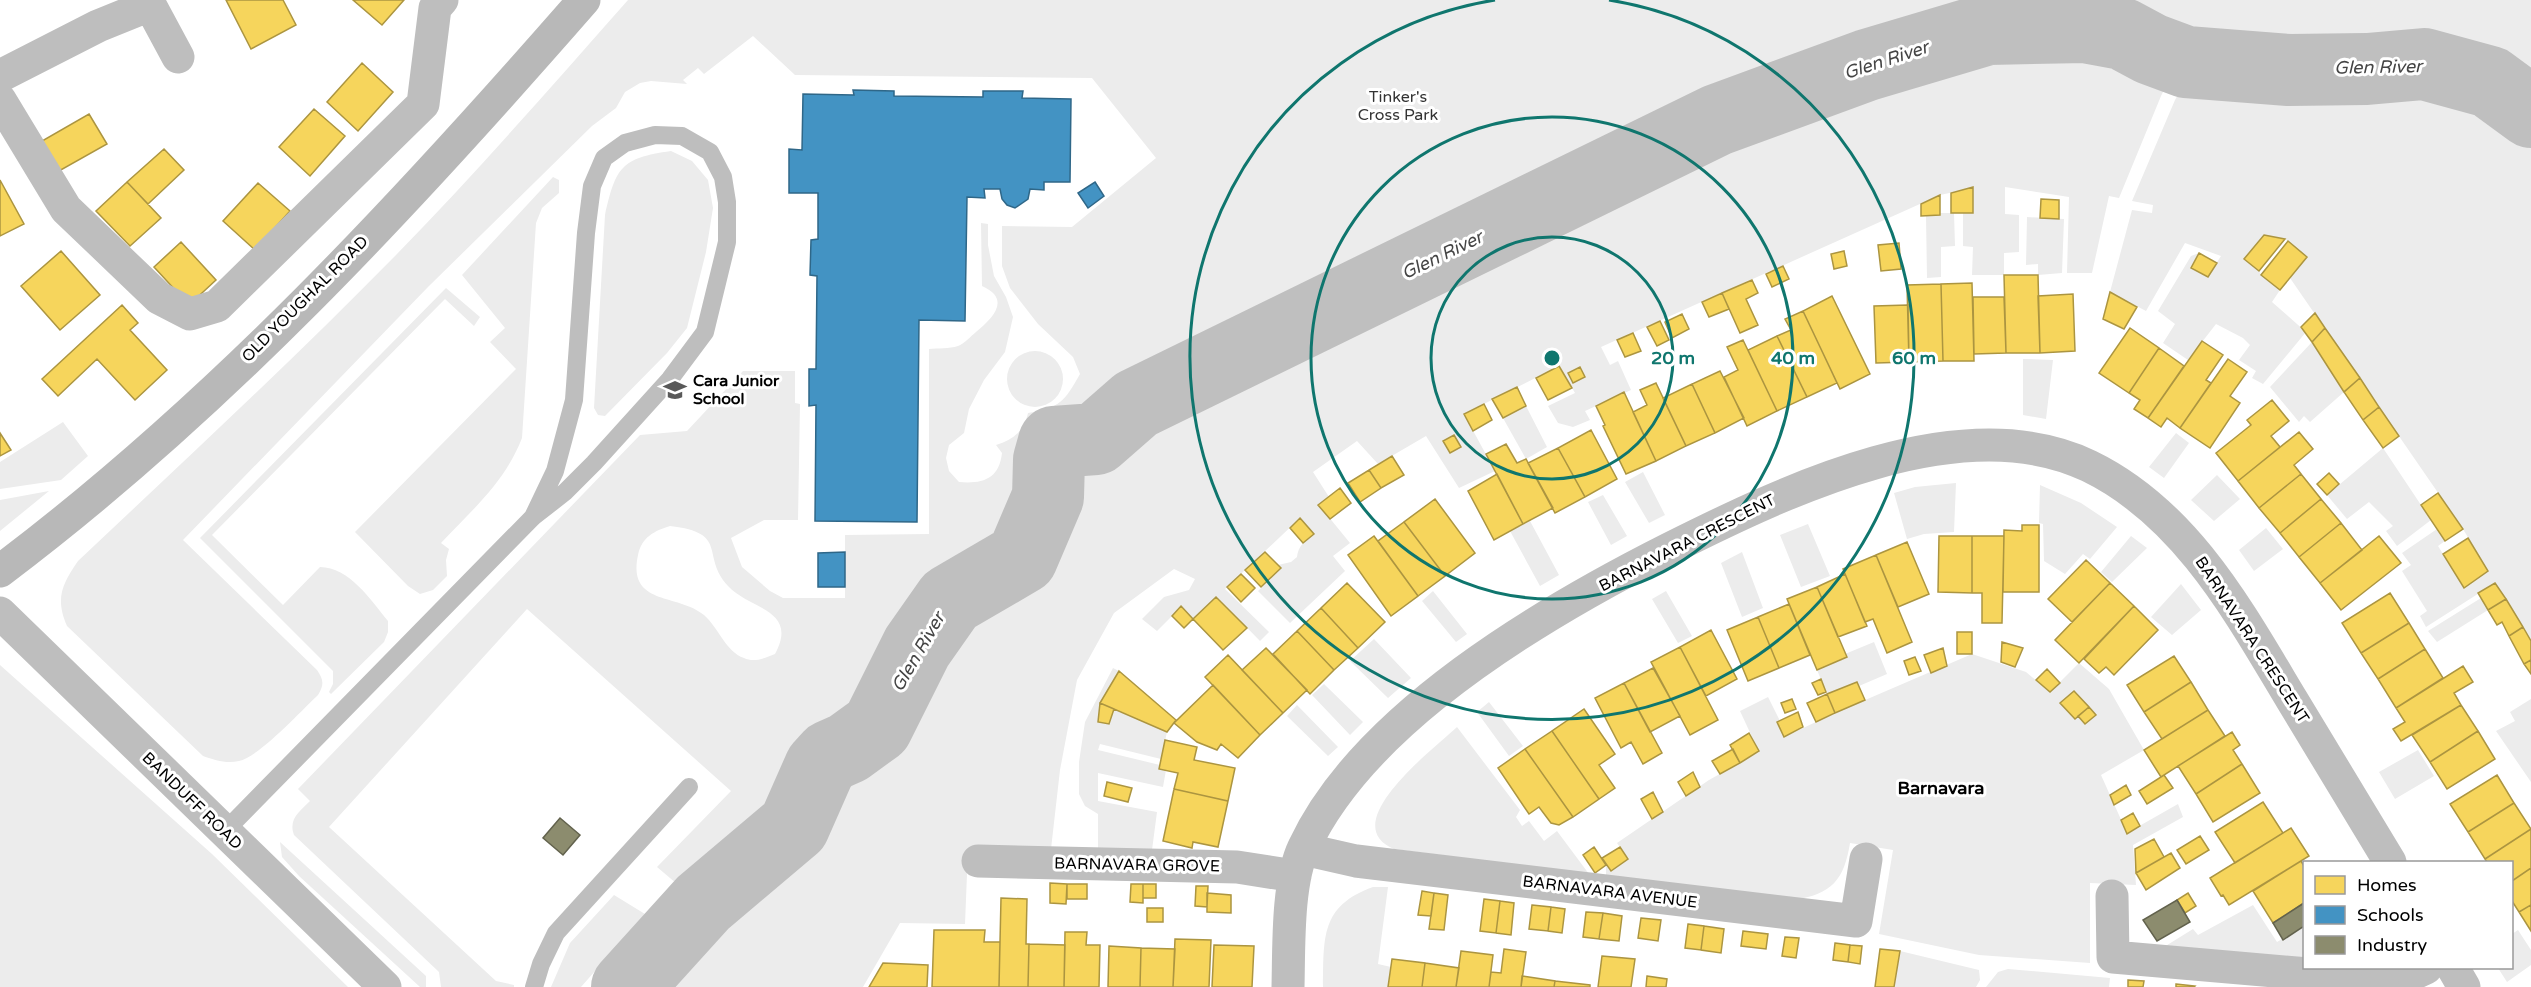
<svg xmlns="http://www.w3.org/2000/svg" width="2531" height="987" font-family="'Varela Round',sans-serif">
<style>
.green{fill:#ececec;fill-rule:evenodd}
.homes{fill:#f6d55c;stroke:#ac9540;stroke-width:1.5}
.schools{fill:#4393c3;stroke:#2f6788;stroke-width:1.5}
.industry{fill:#8c8c6e;stroke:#62624d;stroke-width:1.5}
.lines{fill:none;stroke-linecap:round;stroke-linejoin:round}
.river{stroke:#bfbfbf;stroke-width:72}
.lane{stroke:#bebebe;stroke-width:18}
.street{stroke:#bebebe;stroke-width:33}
.secondary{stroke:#b8b8b8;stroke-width:33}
.ring{fill:none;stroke:#0f766e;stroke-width:3}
.labels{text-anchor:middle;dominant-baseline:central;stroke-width:6;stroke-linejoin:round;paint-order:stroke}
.park-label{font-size:16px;fill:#333;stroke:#fff}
.street-label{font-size:16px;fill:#000;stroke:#fff}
.poi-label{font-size:16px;font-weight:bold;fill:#000;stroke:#fff;text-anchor:start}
.water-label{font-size:18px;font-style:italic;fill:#444;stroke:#fff}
.neighbourhood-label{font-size:18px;font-weight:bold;fill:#000;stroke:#fff}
.centre{fill:#0f766e;stroke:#fff;stroke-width:3}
.ring-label{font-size:18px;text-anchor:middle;font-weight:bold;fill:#0f766e;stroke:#fff;stroke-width:6;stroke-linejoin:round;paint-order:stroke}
</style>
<rect width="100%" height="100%" fill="#fff"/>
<!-- green -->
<path class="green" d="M628 0H2531V641L2495 583 2426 627 2420 616 2427 611 2402 571 2411 565 2402 553 2437 529 2445 541 2438 546 2464 587 2488 571 2463 529 2290 278 2306 256 2285 239 2264 235 2259 271 2261 275 2280 290 2272 302 2306 332 2263 384 2252 378 2256 371 2239 360 2250 345 2243 338 2216 324 2188 360 2163 343 2175 324 2158 311 2191 256 2199 253 2208 276 2221 256 2185 243 2146 311 2110 292 2132 210 2152 213 2153 205 2132 201 2175 100 2202 51 2187 43 2161 96 2119 198 2109 196 2092 273H2067L2069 197 2005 187V214L2019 215V252L2004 253V275H1972L1973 247 1963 246V213H1973V188L1940 195 1601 347 1610 365 1618 361 1631 390 1585 411 1590 420 1573 427 1558 423 1548 406 1575 393 1559 366 1464 414 1495 471 1459 488 1426 436 1378 464 1357 441 1313 472 1329 497 1319 505 1350 543 1333 556 1345 571 1290 623 1258 591 1281 569 1278 565 1291 562 1297 557C1298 546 1305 541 1313 534L1300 518 1225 589 1269 632 1260 641 1217 597 1193 619 1181 607 1157 631 1142 619 1164 597 1189 590 1195 579 1174 569 1114 613 1077 680 1060 770 1051 849H968L965 924 900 923 863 987H593L683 889 657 867 731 791 527 609 329 827 496 981 514 985V987H441L439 972 294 835C288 819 300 811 310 801L298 789 640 435 687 431 743 371H795V403L800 404 798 520H764L731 538 742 567 770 591 783 598H845V535L929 534V349C938 348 949 349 958 346 964 344 971 336 976 332 994 317 1011 299 982 286L981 223 988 224V245L994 276 1006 297 1013 317 1005 352 984 380 969 409 964 433 949 445 946 458 949 471 959 482C983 484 999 479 1002 453L996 445C1013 440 1024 431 1028 413 1061 407 1064 402 1080 374L1073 357 1038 324 1010 288 1002 266V226L1072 227 1156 158 1092 78 795 75 753 36 704 74 698 68 683 80 687 84 651 81 640 83 625 92 616 108 592 126 428 287 183 540 317 670C324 680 324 685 318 695 302 710 259 757 239 761 226 764 215 760 203 756L67 626C55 599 62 584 78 561 185 460 293 360 396 255 476 173 552 86 628 0ZM670 526C730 533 700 555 728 586 750 610 799 609 775 654 765 658 754 663 744 658 726 652 718 627 704 615 678 593 627 606 638 555 642 537 654 531 670 526Z
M671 151 692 161 708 180 713 208 706 252 687 328 667 353 605 416 598 415 594 408 605 215C616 167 621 158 671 151Z
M553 177 559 180V193L542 208 536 223 522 438C505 482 473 509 441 543L449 549 446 560 447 576 433 590 420 594 408 586 355 532 516 369 490 342 505 328 462 275Z
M1940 213H1954L1955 246 1941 247V277L1927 278 1926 216 1940 215Z
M2027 217 2064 219 2062 273 2038 275V264L2026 265Z
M446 288 480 317 474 326 445 299 212 535 283 605 320 567C349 567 371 600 388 621V632L384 642 331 694 329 692 333 684V671L200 538Z
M2312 342 2344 392 2310 422 2304 416 2299 422 2270 387Z
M1007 379a28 28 0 1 1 56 0a28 28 0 1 1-56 0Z
M2023 359 2053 360 2046 419 2023 415Z
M1526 406 1547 447 1526 459 1503 418Z
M63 422 88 456 61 480 0 489V462Z
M2176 433 2189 443 2164 478 2149 467Z
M2383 448 2431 520 2397 546 2386 531 2393 526 2369 502 2347 519 2327 495Z
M1643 472 1665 515 1649 523 1625 482Z
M2217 475 2240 499 2214 521 2191 500Z
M1956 483 1954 532 1924 534 1907 539 1894 493 1915 487Z
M2040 485 2081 503 2117 527 2090 559 2083 554 2065 574 2044 561 2043 524 2039 523Z
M49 491 0 531V500Z
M1603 495 1627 536 1611 545 1588 502Z
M1530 521 1559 575 1540 586 1510 531Z
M1808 524 1830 576 1801 587 1780 535Z
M2266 528 2283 549 2254 571 2239 550Z
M2131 536 2147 548 2112 582 2101 572Z
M1742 552 1763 608 1742 617 1721 563Z
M2181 584 2201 610 2172 635 2151 617Z
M1433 591 1467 634 1456 642 1422 601Z
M1666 591 1692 636 1678 643 1652 599Z
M2481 598 2488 610 2437 642 2428 631Z
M1374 639 1411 678 1388 698 1350 661Z
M1874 642 1887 674 1859 686 1857 682 1827 694 1817 670 1846 658 1845 654Z
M1972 654 2026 672 2050 692 2079 663 2109 689 2144 750 2101 775 2127 833 2178 804 2183 817 2133 845 2136 885 2090 883V963L1979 955 1879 934 1893 850 1850 843C1844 880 1832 894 1794 900L1606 876V865L1611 871 1628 859 1617 843 1709 780 1759 752 1740 711 1768 697 1780 721 1778 722 1784 737 1835 713ZM2074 691 2095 715 2085 724 2078 716 2074 718 2060 703Z
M0 665 212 854 348 987H0Z
M1113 668 1119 671 1100 703 1099 722 1109 724 1114 709 1167 732 1161 759 1100 744 1098 750 1160 765V769L1166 770 1163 787 1098 773V801L1157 812 1152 850 1098 849V814L1085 806 1079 794V762L1085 722Z
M1324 684 1363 722 1350 735 1312 695Z
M2531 699V782L2496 731 2515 721 2510 712Z
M1489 702 1523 746 1509 756 1477 712Z
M1297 705 1338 747 1328 756 1287 716Z
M1457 727 1520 810 1516 817 1522 826 1529 821 1544 841 1557 831 1589 874 1394 849C1334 824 1435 748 1457 727Z
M2418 750 2434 776 2395 799 2379 772Z
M280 842 426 976V987H420L299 876 282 857Z
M1373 887H1388L1378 964 1391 967 1388 987H1323C1324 938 1320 906 1373 887Z
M614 895 645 914 581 987H551L570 943Z
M2253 905 2277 942 2304 926V959L2164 947 2193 929 2198 935Z
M2518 930 2531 950V965L2507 982 2498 968H2512V934Z
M1900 951 1979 970 1980 980 1976 987H1894Z
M2008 969 2110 978 2109 987H1986L1998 972Z"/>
<!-- homes -->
<path class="homes" d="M226 0H283L296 25 251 49Z
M353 0H404L382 25Z
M362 63 393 92 358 131 327 102Z
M314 109 345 136 310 176 279 147Z
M89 114 107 144 59 171 42 141Z
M164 149 184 170 148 204 127 182Z
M0 180 24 224 0 236Z
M127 182 161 218 130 246 96 211Z
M258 183 290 211 255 250 223 221Z
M1973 187V213H1951V193Z
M1940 195V215L1921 216V204Z
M2041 199 2059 200V219L2040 218Z
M2264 235 2285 239 2259 271 2244 259Z
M2288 241 2307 257 2280 290 2261 275Z
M181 242 216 280 189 305 154 267Z
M1899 243 1901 269 1881 271 1878 245Z
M61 251 100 295 60 330 21 286Z
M1844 251 1847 266 1834 269 1831 254Z
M2199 253 2217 263 2208 277 2191 268Z
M1783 266 1789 279 1772 287 1766 274Z
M2004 275H2038L2040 353H2006Z
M1752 280 1758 293 1746 299 1758 325 1740 333 1722 293Z
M1972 283 1974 361H1943L1941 284Z
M1941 284 1943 361 1909 362 1907 285Z
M2110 292 2137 307 2124 329 2103 319Z
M1722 293 1729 309 1709 317 1702 302Z
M2073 294 2075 351 2040 353 2038 296Z
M1832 296 1870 374 1840 389 1803 311Z
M1973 297H2004L2006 353 1974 354Z
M122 305 138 323 130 330 167 370 135 400 97 359 58 396 42 379Z
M1908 305 1909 362 1876 363 1874 306Z
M1803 311 1837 383 1807 397 1777 336 1791 330 1785 319Z
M2315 313 2325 328 2312 342 2301 327Z
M1682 314 1689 329 1672 338 1665 322Z
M1660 321 1669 340 1657 346 1647 327Z
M2130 328 2159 348 2129 393 2099 373Z
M2325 328 2360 378 2344 392 2312 342Z
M1633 333 1641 351 1625 357 1617 340Z
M1777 336 1807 397 1777 411 1748 350Z
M1743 340 1777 411 1747 426 1724 377 1738 370 1727 347Z
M2202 341 2223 355 2206 380 2211 383 2180 428 2167 418 2161 427 2148 418Z
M2159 348 2184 366 2148 418 2134 409 2140 400 2129 393Z
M2228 359 2247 372 2230 396 2240 403 2210 448 2180 428Z
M1559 366 1572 388 1548 400 1536 378Z
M1580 367 1585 377 1573 383 1568 373Z
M1720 371 1744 418 1715 433 1692 384Z
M2360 378 2379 407 2363 420 2344 392Z
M1656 383 1686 446 1656 461 1633 412 1647 405 1640 390Z
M1692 384 1715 433 1686 446 1663 398Z
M1517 387 1526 406 1503 418 1492 399Z
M1624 392 1656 461 1626 474 1603 426 1605 425 1596 406Z
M2272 400 2289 421 2271 436 2280 447 2238 481 2216 453 2251 425 2247 420Z
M1484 404 1492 420 1473 431 1464 414Z
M2379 407 2399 436 2383 448 2363 420Z
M1591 430 1617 479 1585 497 1558 448Z
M2299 432 2313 449 2294 465 2301 474 2259 508 2238 481Z
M0 433 11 450 0 456Z
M1454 435 1461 447 1450 453 1443 441Z
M1506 444 1517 463 1526 459 1553 508 1523 524 1486 454Z
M1558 448 1585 497 1555 513 1528 463Z
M1392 456 1404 475 1381 488 1369 470Z
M1369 470 1381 488 1360 502 1348 483Z
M2329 473 2339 484 2327 495 2317 484Z
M1497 474 1523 524 1494 540 1468 491Z
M2301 474 2321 499 2280 533 2259 508Z
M1340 488 1351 503 1330 519 1318 505Z
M2438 493 2463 529 2445 541 2421 505Z
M1435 499 1475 553 1445 576 1404 522Z
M2321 499 2341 523 2299 557 2280 533Z
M1300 518 1314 534 1303 543 1290 528Z
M1404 522 1445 576 1418 596 1378 541Z
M2341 523 2362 550 2320 583 2299 557Z
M2022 525H2039V592H2003L2004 530 2022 531Z
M1374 536 1418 596 1391 616 1348 555Z
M1939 536H1972V593L1938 592Z
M1972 536H2004L2002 623H1982V593H1972Z
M2379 536 2401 563 2341 610 2320 583Z
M2468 538 2488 571 2464 588 2443 554Z
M1907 542 1929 594 1898 607 1876 555Z
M1265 552 1281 568 1261 587 1245 570Z
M1876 555 1912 642 1887 653 1873 619 1865 622 1843 569Z
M2086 560 2110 583 2072 622 2048 599Z
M1241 574 1255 588 1241 602 1227 587Z
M1845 574 1867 626 1838 637 1817 587Z
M1347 583 1385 622 1358 648 1321 608Z
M2110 583 2134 606 2079 663 2055 640Z
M2495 583 2506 599 2488 610 2478 593Z
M1817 587 1847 657 1817 670 1787 599Z
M2390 593 2409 623 2361 653 2342 623Z
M1216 597 1247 628 1223 650 1193 619Z
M2506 599 2523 627 2509 636 2502 622 2497 625 2488 610Z
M1789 604 1810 655 1779 668 1758 617Z
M1181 606 1193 619 1184 628 1172 616Z
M2134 606 2158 630 2114 675 2106 667 2099 673 2084 659Z
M1321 608 1358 648 1334 670 1297 631Z
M1758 617 1779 668 1748 681 1727 630Z
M2409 623 2425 649 2378 679 2361 653Z
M2523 627 2531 641V660L2524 664 2509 636Z
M1711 630 1737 679 1706 696 1680 647Z
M1297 631 1334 670 1310 694 1273 654Z
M1957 632H1972V654H1957Z
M2002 642 2023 648 2015 667 2001 662Z
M1680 647 1718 720 1690 735 1651 662Z
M1266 648 1307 690 1283 713 1242 670Z
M1943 648 1947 666 1931 673 1924 655Z
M2425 649 2443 678 2396 708 2378 679Z
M1228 655 1283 713 1260 735 1205 677Z
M2174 656 2191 682 2144 712 2127 685Z
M1915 657 1921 671 1909 675 1904 661Z
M2531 660V674L2524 664Z
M2463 666 2473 682 2454 693 2461 705 2401 741 2393 729 2405 722 2396 708Z
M1653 668 1680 716 1650 732 1624 683Z
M2047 669 2060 683 2050 692 2036 680Z
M1119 671 1176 720 1167 732 1100 703Z
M1821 679 1826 692 1818 695 1812 683Z
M1857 682 1865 700 1835 713 1827 694Z
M2191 682 2208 710 2162 739 2144 712Z
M1624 683 1662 753 1643 764 1631 742 1621 748 1595 698Z
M1213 685 1260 735 1238 758 1221 744 1217 750 1197 742 1174 723Z
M2074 691 2089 707 2075 719 2060 703Z
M1827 694 1835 713 1816 722 1807 703Z
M1792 699 1796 709 1785 713 1781 703Z
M1100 703 1114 709 1109 724 1098 722Z
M2461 705 2478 731 2430 762 2412 735Z
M2089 707 2096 715 2085 724 2078 716Z
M1584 709 1615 754 1599 765 1615 788 1599 799 1552 731Z
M2208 710 2225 736 2161 777 2144 750Z
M1798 712 1803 727 1784 737 1777 722Z
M1552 731 1599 799 1573 817 1525 749Z
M2478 731 2495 759 2447 789 2430 762Z
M2232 732 2240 745 2233 750 2242 764 2196 794 2178 766Z
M1749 733 1759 751 1740 763 1730 745Z
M1165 740 1197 747 1194 760 1235 768 1228 801 1174 789 1178 773 1159 769Z
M1525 749 1573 817 1559 825 1551 823 1539 807 1529 814 1498 768Z
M1733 749 1740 763 1720 774 1712 761Z
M2242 764 2260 793 2213 822 2196 794Z
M1693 772 1700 787 1686 796 1678 782Z
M2164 775 2173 788 2147 804 2139 791Z
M2497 775 2514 803 2468 832 2450 804Z
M1107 782 1132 788 1128 802 1104 796Z
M2126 785 2131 795 2114 805 2110 795Z
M1174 789 1228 801 1218 847 1193 842 1192 848 1163 841Z
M1653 792 1663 812 1652 819 1641 799Z
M2263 802 2283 833 2235 863 2215 832Z
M2514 803 2531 829 2485 859 2468 832Z
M2133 813 2140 826 2127 834 2121 820Z
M2291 828 2309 856 2229 905 2223 895 2221 896 2210 878Z
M2531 829V868L2512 881V862H2487L2485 859Z
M2200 836 2209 850 2186 864 2177 850Z
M2154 839 2164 857 2136 873 2135 849Z
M1594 847 1606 865 1595 873 1583 855Z
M1620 847 1628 859 1611 871 1602 858Z
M2171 853 2180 868 2146 890 2136 873Z
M2301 861 2304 866V903L2273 923 2253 891Z
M2531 868V905L2519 912 2512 901V881Z
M1050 883 1067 884 1066 904 1050 903Z
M1067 884H1087V899H1067Z
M1131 884H1143V903L1130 902Z
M1143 884H1156V898H1143Z
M1196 886H1208L1207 907 1195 906Z
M1422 891 1434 893 1431 916 1418 915Z
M1207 893 1231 895V913L1207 912Z
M1434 893 1448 895 1444 930 1429 929Z
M2188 893 2196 906 2185 913 2177 900Z
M1001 898 1027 899 1026 944H1029L1028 987H999Z
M1484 899 1500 901 1496 933 1480 931Z
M1500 901 1514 903 1511 935 1496 933Z
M1532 905 1551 907 1548 931 1529 929Z
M2531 905V931L2519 912Z
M1551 907 1565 909 1562 933 1548 931Z
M1147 908H1163V922H1147Z
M1586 912 1603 913 1599 939 1583 937Z
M1603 913 1622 916 1619 941 1599 939Z
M1641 918 1661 920 1658 941 1638 938Z
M1688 924 1704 926 1701 950 1685 948Z
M1704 926 1724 929 1721 953 1701 950Z
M934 930H985L984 942H1000L999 987H932Z
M1743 931 1768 934 1766 949 1741 946Z
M1065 932H1087L1086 945H1100L1099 987H1064Z
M1785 937 1799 938 1796 958 1782 956Z
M1175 939 1211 940 1209 987H1173Z
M1835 943 1850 945 1848 962 1833 960Z
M1029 944 1065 945 1064 987H1028Z
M1214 945 1254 946 1252 987H1212Z
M1850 945 1862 946 1860 964 1848 962Z
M1109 946 1141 948 1140 987H1108Z
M1141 948 1175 949 1173 987H1140Z
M1504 949 1526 952 1521 987H1489L1491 972 1501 973Z
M1880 949 1900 951 1894 987H1875Z
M1461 951 1493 955 1489 987H1456Z
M1602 956 1635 959 1631 987H1598Z
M1392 959 1425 963 1422 987H1388Z
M883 963 928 965 927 987H869Z
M1425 963 1459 968 1456 987H1422Z
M1522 976 1555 981 1554 987H1521Z
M1647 976 1667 979 1666 987H1646Z
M2128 980 2144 981 2143 987H2128Z
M1555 981 1590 985V987H1554Z
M2176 984 2195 986 2194 987H2176Z"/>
<!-- schools -->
<path class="schools" d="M853 90 894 91V96L983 97V91H1023L1022 98 1071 99 1070 182H1044V190L1030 189 1028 199 1015 208 1007 205 1002 199 1000 189H984L985 198 967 197 965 321 919 320 917 522 815 521 816 405 809 406V369H816L817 276 810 275 811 240 818 239V193H789V149L802 150 803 94 854 95Z
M1095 182 1104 196 1088 208 1078 193Z
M845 552V587H818V553Z"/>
<!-- industry -->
<path class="industry" d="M560 818 580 835 563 855 543 838Z
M2177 900 2190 922 2157 941 2143 920Z
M2304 903V926L2283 940 2273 923Z"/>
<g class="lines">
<!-- river -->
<path class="river" d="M627 987 703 903 794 826 820 767 830 756 848 748 877 727 917 647 950 600 1022 558 1048 497 1049 460 1054 442 1096 439 1136 404 1717 120 1867 65 1988 29 2085 27 2123 34 2151 49 2186 62 2289 70 2367 69 2424 64 2490 82 2531 112"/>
<!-- lane -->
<path class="lane" d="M224 832 533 517 565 492 594 463 670 379 705 332 727 242V202L723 177 710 152 682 136 655 135 625 143 604 158 592 186 586 233 574 400 555 471 533 517
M534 987 541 964 556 933 689 787"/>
<!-- street -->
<path class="street" d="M0 76 98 26 150 5 178 57
M0 100 66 209 159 298 190 314 217 306 423 104 435 8 442 0
M0 613 385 987
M1303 849 1356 861 1856 921 1866 859
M978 861 1237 867 1295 876
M2112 896 2113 957 2378 980 2415 973 2426 968
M2453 968 2464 987
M1288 987C1289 947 1287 882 1304 847 1365 716 1546 611 1671 548 1785 491 1962 405 2089 466 2186 513 2239 612 2292 700 2325 754 2357 808 2390 862"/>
<!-- secondary -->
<path class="secondary" d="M0 571C218 407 405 205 584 0"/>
</g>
<!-- distance rings -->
<g class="ring">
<circle cx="1552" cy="358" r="121"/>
<circle cx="1552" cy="358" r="241"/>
<path d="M1609 0A362 362 0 1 1 1495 0"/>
</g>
<!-- icons -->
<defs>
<g id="school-bare" transform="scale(1.8)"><path d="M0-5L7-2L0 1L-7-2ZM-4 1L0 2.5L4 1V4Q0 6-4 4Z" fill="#595959" stroke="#fff" stroke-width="2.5" paint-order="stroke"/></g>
</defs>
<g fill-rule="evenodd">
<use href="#school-bare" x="675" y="390"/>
</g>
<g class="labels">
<!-- park labels -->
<g class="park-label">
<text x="1398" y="97">Tinker's<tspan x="1398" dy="18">Cross Park</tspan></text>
</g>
<!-- street labels -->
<g class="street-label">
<text transform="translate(305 299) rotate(-45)">OLD YOUGHAL ROAD</text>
<text transform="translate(1687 543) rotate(-27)">BARNAVARA CRESCENT</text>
<text transform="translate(2252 640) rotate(57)">BARNAVARA CRESCENT</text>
<text transform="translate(192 801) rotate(44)">BANDUFF ROAD</text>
<text transform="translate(1137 865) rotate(1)">BARNAVARA GROVE</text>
<text transform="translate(1610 892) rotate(7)">BARNAVARA AVENUE</text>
</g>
<!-- poi labels -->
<g class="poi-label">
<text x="693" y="381">Cara Junior<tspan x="693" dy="18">School</tspan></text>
</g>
<!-- water labels -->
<g class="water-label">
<text transform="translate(1886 60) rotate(-18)">Glen River</text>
<text transform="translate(2378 67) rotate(-1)">Glen River</text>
<text transform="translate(1442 255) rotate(-26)">Glen River</text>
<text transform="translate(918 652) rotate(-60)">Glen River</text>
</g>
<!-- neighbourhood labels -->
<g class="neighbourhood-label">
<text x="1941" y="788">Barnavara</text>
</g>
</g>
<circle cx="1552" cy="358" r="9" class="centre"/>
<g class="ring-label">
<text x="1673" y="364">20 m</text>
<text x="1793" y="364">40 m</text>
<text x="1914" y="364">60 m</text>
</g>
<!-- legend -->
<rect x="2303" y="861" width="210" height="108" fill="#ffffff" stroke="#999999" stroke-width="1.5"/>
<rect x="2315" y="876" width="30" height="18" fill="#f6d55c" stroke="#999999" stroke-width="1.5"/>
<text x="2357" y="891" font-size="18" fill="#000000">Homes</text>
<rect x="2315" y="906" width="30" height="18" fill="#4393c3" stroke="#999999" stroke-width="1.5"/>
<text x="2357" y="921" font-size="18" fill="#000000">Schools</text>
<rect x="2315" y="936" width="30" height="18" fill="#8c8c6e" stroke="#999999" stroke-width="1.5"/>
<text x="2357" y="951" font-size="18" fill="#000000">Industry</text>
</svg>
